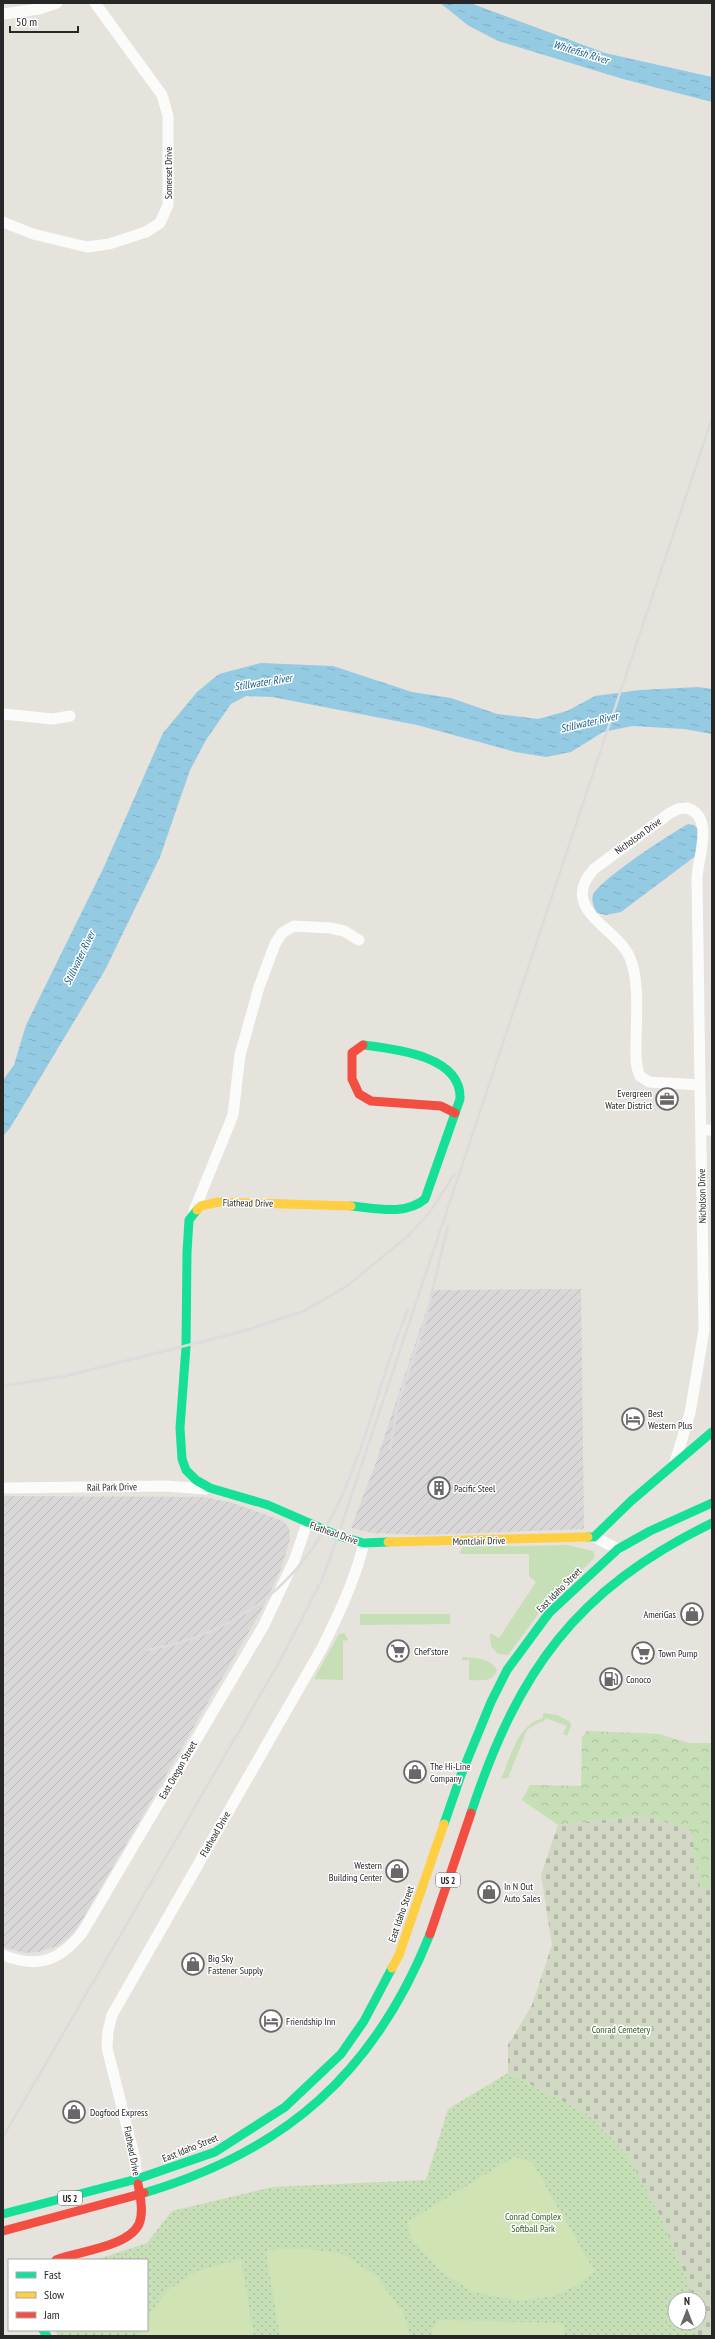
<svg xmlns="http://www.w3.org/2000/svg" width="715" height="2339" font-family="'PT Sans Narrow',sans-serif">
<style>
.industrial{fill:url(#industrial-furrows)}
.grass{fill:#c7dfb7}
.forest{fill:url(#forest-crowns)}
.cemetery{fill:url(#cemetery-stones)}
.park{fill:url(#park-dots)}
.pitch{fill:#d0e3b5}
.water{fill:url(#water-ripples)}
.lines{fill:none;stroke-linecap:round;stroke-linejoin:round}
.street{stroke:#fbfbfa;stroke-width:11}
.fast{stroke:#16e098;stroke-width:9}
.slow{stroke:#ffcf43;stroke-width:9}
.jam{stroke:#f24e42;stroke-width:9}
.rail{stroke:#dcdcdd;stroke-width:2.5}
.labels{text-anchor:middle;dominant-baseline:central;stroke-width:3;stroke-linejoin:round;paint-order:stroke}
.shield{fill:#fff;stroke:#686868;stroke-width:1}
.shield-label{font-size:9px;font-weight:bold;fill:#272727}
.street-label{font-size:10px;fill:#272727;stroke:#fff}
.poi-label{font-size:10px;fill:#272727;stroke:#fff;text-anchor:start}
.park-label{font-size:10px;fill:#285d1e;stroke:#fff}
.water-label{font-size:11px;font-style:italic;fill:#165e8b;stroke:#fff}
</style>
<defs>
<pattern id="industrial-furrows" width="10" height="10" patternUnits="userSpaceOnUse"><rect width="10" height="10" fill="#d9d7d8"/><path d="M-1 1l2-2M0 10L10 0M9 11l2-2" fill="none" stroke="#bab9b9"/></pattern>
<pattern id="forest-crowns" width="20" height="18" patternUnits="userSpaceOnUse"><rect width="20" height="18" fill="#c7dfb7"/><path d="M2 6a3 3 0 1 1 6 0M12 15a3 3 0 1 1 6 0" fill="none" stroke="#abbf9d"/></pattern>
<pattern id="cemetery-stones" width="16" height="16" patternUnits="userSpaceOnUse"><rect width="16" height="16" fill="#d1d9c4"/><path d="M2 7V4a2 2 0 0 1 4 0v3zM10 15v-3a2 2 0 0 1 4 0v3z" fill="#b3baa8"/></pattern>
<pattern id="park-dots" width="8" height="8" patternUnits="userSpaceOnUse"><rect width="8" height="8" fill="#c7dfb7"/><path d="M2 2h.1M6 6h.1" fill="none" stroke="#abbf9d" stroke-width="1.8" stroke-linecap="round"/></pattern>
<pattern id="water-ripples" width="26" height="14" patternUnits="userSpaceOnUse"><rect width="26" height="14" fill="#95cbe2"/><path d="M2 4q2-2 4 0t4 0M15 11q2-2 4 0t4 0" fill="none" stroke="#80aec2"/></pattern>
</defs>
<rect width="100%" height="100%" fill="#e6e2dc"/>
<!-- industrial -->
<path class="industrial" d="M581 1289 584 1529 421 1535 373 1533 351 1528 375 1465 433 1290Z
M3 1496 204 1497 233 1503 283 1521 289 1528 290 1539 281 1569 262 1609 82 1920 72 1934 57 1946 39 1952 25 1953 3 1947Z"/>
<!-- grass -->
<path class="grass" d="M568 1545 593 1551 595 1557 539 1613 508 1655 498 1654 491 1646 490 1633 499 1638 536 1582 529 1576V1554H459L463 1547Z
M360 1614H450V1624L360 1625Z
M344 1633 348 1640 343 1641V1680L314 1679 339 1634Z
M463 1657C476 1658 489 1657 497 1670 492 1683 482 1680 469 1680V1660H462Z
M543 1713 557 1715 570 1722 571 1726 567 1736 563 1734 567 1726 546 1718 544 1721 534 1725 527 1730 508 1778 501 1779C511 1757 517 1725 543 1718Z"/>
<!-- forest -->
<path class="forest" d="M587 1731 659 1734 689 1743H712V1891L700 1888 643 1816 558 1825 522 1800 530 1785 581 1786 582 1737Z"/>
<!-- cemetery -->
<path class="cemetery" d="M643 1816 691 1829 700 1888 712 1891V2336H698L695 2323H699V2299H692L689 2284 659 2214 628 2156 587 2114 508 2073V2045L532 2005 552 1945 541 1875 558 1825Z"/>
<!-- park -->
<path class="park" d="M508 2073 587 2114 628 2156 659 2214 689 2284 692 2299H675V2323H695L698 2336H58L55 2330H147V2260H95L147 2243 172 2211 273 2187 426 2180 448 2109Z"/>
<!-- pitch -->
<path class="pitch" d="M514 2157 532 2162 595 2272 573 2287 554 2296 519 2301 473 2292 440 2271 411 2238 407 2222Z
M278 2249H309L342 2254 375 2275 403 2312 410 2336H280L266 2251Z
M241 2259 254 2336H139L142 2330H147L149 2314 168 2290 197 2271Z
M439 2320 563 2323 564 2336H432V2330Z"/>
<!-- water -->
<path class="water" d="M440 3H470L605 53 712 77V102L623 79 498 41 469 26Z
M261 663 333 666 412 692 451 698 497 714 538 719 567 711 595 696 640 690 698 687 712 689V734L684 729 632 726 603 732 571 752 546 757 515 752 417 725 272 697 246 696 231 704 206 740 190 770 160 857 105 970 10 1128 3 1136V1080L14 1065 26 1025 103 869 163 733 197 692 219 674Z
M688 824 694 825 701 832V852L621 912 606 915 597 913C594 907 590 900 594 893 607 875 667 836 688 824Z"/>
<g class="lines">
<!-- street -->
<path class="street" d="M3 14 39 9 57 3
M3 222 33 234 87 247 109 244 146 232 160 223 168 205V116L162 95 95 3
M3 714 53 719 70 716
M687 808C715 817 698 856 697 878L700 1085 649 1082 640 1076C635 1066 636 1056 636 1046 636 1020 640 981 630 958 618 928 557 909 594 869L670 813 678 809Z
M701 1130H712
M194 1211 233 1115 240 1055 259 987 275 944 282 933 294 926 330 928 344 931 359 940
M675 1462 690 1413 704 1330 700 1085
M3 1488 166 1486 206 1489
M594 1537 618 1549
M3 1955C38 1969 59 1961 82 1933L264 1625 294 1561 307 1524
M137 2179 135 2159 107 2048 108 2031 112 2015 322 1648C339 1614 355 1580 364 1543"/>
<!-- fast -->
<path class="fast" d="M351 1206C375 1208 405 1216 425 1199L460 1099C462 1056 396 1049 363 1045
M197 1210 189 1220 187 1252 186 1347 180 1428 182 1459 186 1470 196 1480 210 1488 268 1505 339 1536 364 1543 388 1542
M588 1537H594L631 1501 712 1432
M471 1813C518 1671 575 1590 712 1523
M444 1824 461 1775 491 1702 507 1670 549 1613 618 1549 650 1531 712 1503
M144 2193C286 2151 375 2072 430 1934
M3 2214 137 2179 215 2152 285 2107 341 2054 364 2021 392 1968
M43 2330 47 2336"/>
<!-- slow -->
<path class="slow" d="M197 1210 201 1206 218 1202 351 1206
M388 1542 588 1537
M392 1968 399 1955 444 1824"/>
<!-- jam -->
<path class="jam" d="M363 1045 352 1053V1079L359 1094 371 1101 441 1106 455 1113
M430 1934 471 1813
M3 2231 144 2193
M56 2260C79 2251 128 2247 139 2224 144 2212 140 2196 138 2184"/>
<!-- rail -->
<path class="rail" d="M3 1386 65 1376 244 1331 304 1311 347 1286 408 1236 429 1213 454 1175
M390 1449 398 1403 424 1325 448 1226
M146 1650C180 1645 212 1633 242 1615 352 1549 363 1418 408 1309
M3 2137 281 1659 322 1580 339 1533 712 418"/>
</g>
<!-- icons -->
<defs>
<g id="office-ring" transform="scale(1.15)"><circle r="9.5" fill="#fff" stroke="#6a6866" stroke-width="1.5"/><path d="M-6-3h4V-5.5h4V-3h4V5H-6ZM-1-4.5V-3h2v-1.5ZM-6 0V1H6V0Z" fill="#6a6866"/></g>
<g id="hotel-ring" transform="scale(1.15)"><circle r="9.5" fill="#fff" stroke="#6a6866" stroke-width="1.5"/><path d="M-6-4.5h1.5V1H6V5H4.5V3h-9V5H-6ZM-4 0a1.8 1.8 0 1 1 3.6 0ZM.5 0V-2.5h3Q6-2.5 6 0Z" fill="#6a6866"/></g>
<g id="building-ring" transform="scale(1.15)"><circle r="9.5" fill="#fff" stroke="#6a6866" stroke-width="1.5"/><path d="M-4-6H4V6H1V3H-1V6H-4ZM-2.5-4.3h1.7v1.8h-1.7ZM.8-4.3h1.7v1.8H.8ZM-2.5-1h1.7V.8h-1.7ZM.8-1h1.7V.8H.8Z" fill="#6a6866"/></g>
<g id="shop-ring" transform="scale(1.15)"><circle r="9.5" fill="#fff" stroke="#6a6866" stroke-width="1.5"/><path d="M-5-2.5h2.3a2.7 3.5 0 0 1 5.4 0H5L5.5 6h-11ZM-1.5-2.5h3a1.5 2.3 0 0 0-3 0Z" fill="#6a6866"/></g>
<g id="supermarket-ring" transform="scale(1.15)"><circle r="9.5" fill="#fff" stroke="#6a6866" stroke-width="1.5"/><path d="M-6-5.5h2.5l.6 2H6L4.5 2H-2.5L-4.4-4H-6ZM-1.5 3.2a1.3 1.3 0 1 0 .1 0ZM3 3.2a1.3 1.3 0 1 0 .1 0Z" fill="#6a6866"/></g>
<g id="fuel-ring" transform="scale(1.15)"><circle r="9.5" fill="#fff" stroke="#6a6866" stroke-width="1.5"/><path d="M-5.5-6h7V0h2V4h1.3V-2.5L3-4.5l.8-.8L6-3V5H2.5V1h-1V6h-7ZM-4.2-4.7v3.2H.2V-4.7Z" fill="#6a6866"/></g>
</defs>
<g fill-rule="evenodd">
<use href="#office-ring" x="667" y="1099"/>
<use href="#hotel-ring" x="633" y="1419"/>
<use href="#building-ring" x="439" y="1488"/>
<use href="#shop-ring" x="692" y="1614"/>
<use href="#supermarket-ring" x="398" y="1651"/>
<use href="#supermarket-ring" x="643" y="1653"/>
<use href="#fuel-ring" x="611" y="1679"/>
<use href="#shop-ring" x="415" y="1772"/>
<use href="#shop-ring" x="397" y="1871"/>
<use href="#shop-ring" x="489" y="1892"/>
<use href="#shop-ring" x="193" y="1964"/>
<use href="#hotel-ring" x="271" y="2021"/>
<use href="#shop-ring" x="74" y="2112"/>
</g>
<g class="labels">
<!-- shield labels -->
<g class="shield">
<rect x="436" y="1873" width="24" height="14" rx="3"/>
<rect x="58" y="2191" width="24" height="14" rx="3"/>
</g>
<g class="shield-label">
<text x="448" y="1880">US 2</text>
<text x="70" y="2198">US 2</text>
</g>
<!-- street labels -->
<g class="street-label">
<text transform="translate(168 173) rotate(-90)">Somerset Drive</text>
<text transform="translate(638 836) rotate(-36)">Nicholson Drive</text>
<text transform="translate(702 1196) rotate(-91)">Nicholson Drive</text>
<text transform="translate(248 1203) rotate(1)">Flathead Drive</text>
<text transform="translate(112 1487) rotate(-1)">Rail Park Drive</text>
<text transform="translate(334 1533) rotate(19)">Flathead Drive</text>
<text transform="translate(479 1541) rotate(-1)">Montclair Drive</text>
<text transform="translate(559 1590) rotate(-45)">East Idaho Street</text>
<text transform="translate(178 1770) rotate(-60)">East Oregon Street</text>
<text transform="translate(215 1834) rotate(-60)">Flathead Drive</text>
<text transform="translate(401 1914) rotate(-71)">East Idaho Street</text>
<text transform="translate(190 2148) rotate(-22)">East Idaho Street</text>
<text transform="translate(132 2151) rotate(79)">Flathead Drive</text>
</g>
<!-- poi labels -->
<g class="poi-label">
<text x="652" y="1093" text-anchor="end">Evergreen<tspan x="652" dy="12">Water District</tspan></text>
<text x="648" y="1413">Best<tspan x="648" dy="12">Western Plus</tspan></text>
<text x="454" y="1488">Pacific Steel</text>
<text x="676" y="1614" text-anchor="end">AmeriGas</text>
<text x="414" y="1651">Chef'store</text>
<text x="658" y="1653">Town Pump</text>
<text x="626" y="1679">Conoco</text>
<text x="430" y="1766">The Hi-Line<tspan x="430" dy="12">Company</tspan></text>
<text x="382" y="1865" text-anchor="end">Western<tspan x="382" dy="12">Building Center</tspan></text>
<text x="504" y="1886">In N Out<tspan x="504" dy="12">Auto Sales</tspan></text>
<text x="208" y="1958">Big Sky<tspan x="208" dy="12">Fastener Supply</tspan></text>
<text x="286" y="2021">Friendship Inn</text>
<text x="90" y="2112">Dogfood Express</text>
</g>
<!-- park labels -->
<g class="park-label">
<text x="621" y="2029">Conrad Cemetery</text>
<text x="533" y="2216">Conrad Complex<tspan x="533" dy="12">Softball Park</tspan></text>
</g>
<!-- water labels -->
<g class="water-label">
<text transform="translate(581 52) rotate(17)">Whitefish River</text>
<text transform="translate(263 682) rotate(-9)">Stillwater River</text>
<text transform="translate(589 722) rotate(-13)">Stillwater River</text>
<text transform="translate(79 958) rotate(-64)">Stillwater River</text>
</g>
</g>
<!-- border -->
<rect width="715" height="2339" fill="none" stroke="#272727" stroke-width="8"/>
<!-- legend -->
<rect x="8" y="2259" width="140" height="72" fill="#ffffff" stroke="#a9a9a9"/>
<rect x="16" y="2272" width="20" height="6" fill="#16e098" stroke="#a9a9a9"/>
<text x="44" y="2279" font-size="12" fill="#272727">Fast</text>
<rect x="16" y="2292" width="20" height="6" fill="#ffcf43" stroke="#a9a9a9"/>
<text x="44" y="2299" font-size="12" fill="#272727">Slow</text>
<rect x="16" y="2312" width="20" height="6" fill="#f24e42" stroke="#a9a9a9"/>
<text x="44" y="2319" font-size="12" fill="#272727">Jam</text>
<!-- north arrow -->
<g transform="translate(687 2311)"><circle r="19" fill="#ffffff" stroke="#a9a9a9"/>
<path d="M0-3L7 15L0 10L-7 15Z" fill="#6a6866"/>
<text y="-6" font-size="11" font-weight="bold" text-anchor="middle" fill="#272727">N</text>
</g>
<!-- scale -->
<path d="M10 26v6h68v-6" fill="none" stroke="#272727" stroke-width="2"/>
<text x="16" y="26" font-size="12" fill="#272727" stroke="#ffffff" stroke-width="3" paint-order="stroke">50 m</text>
</svg>
